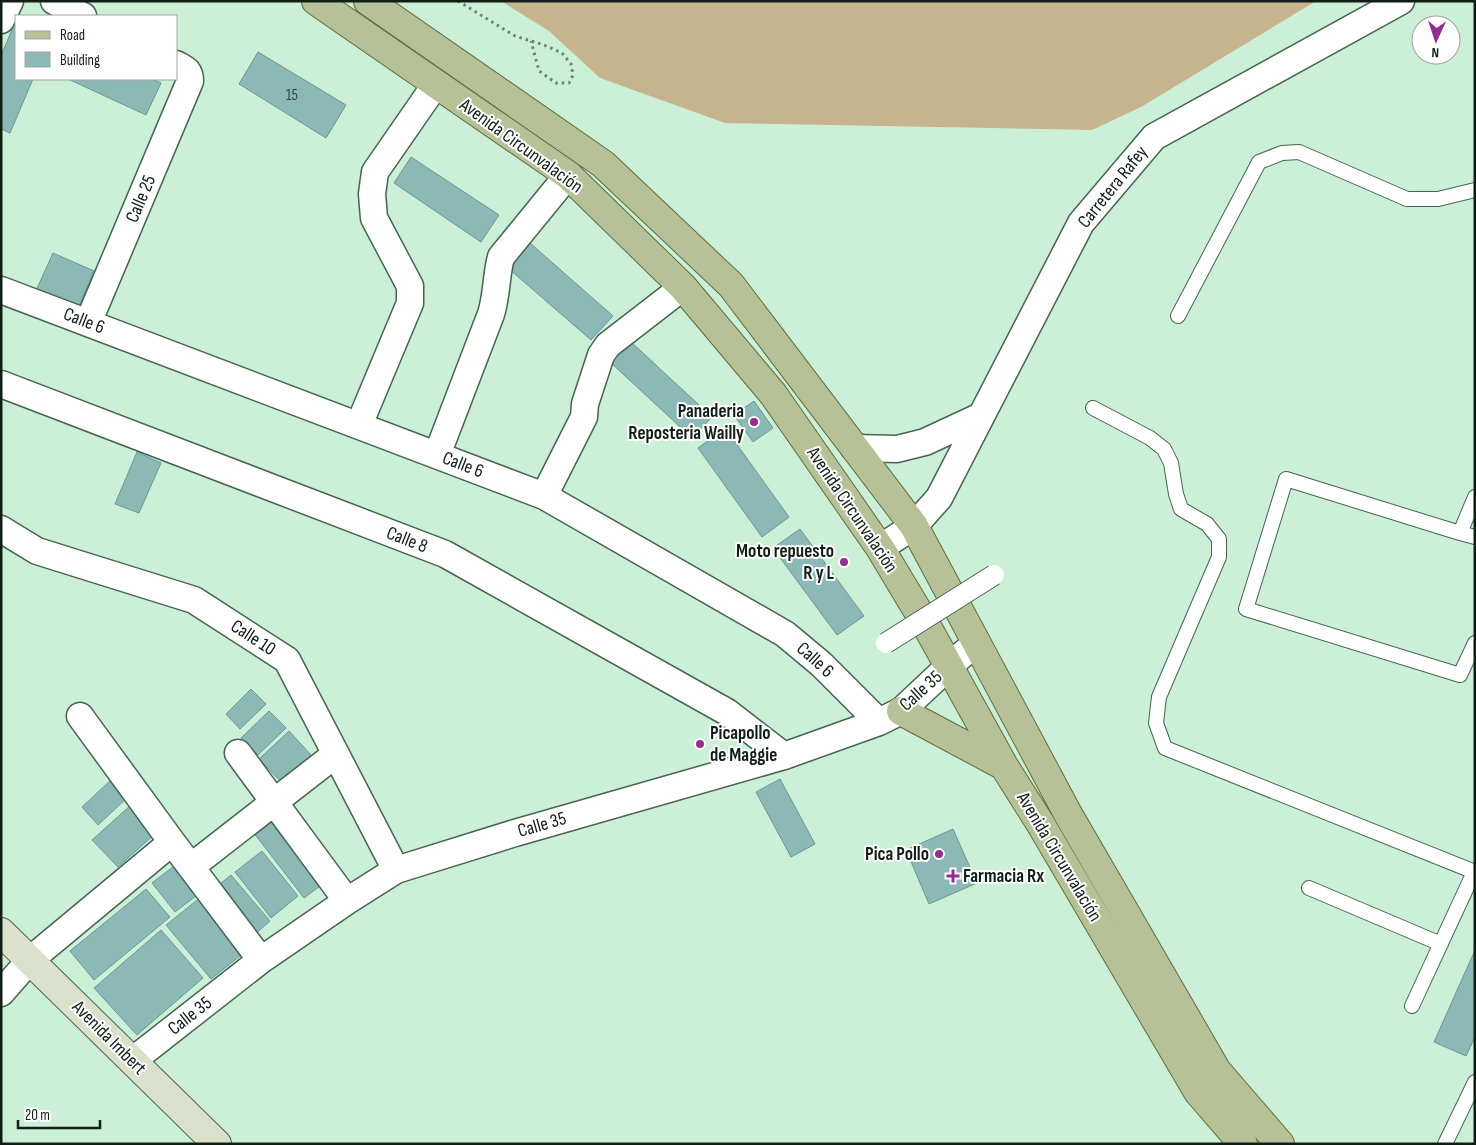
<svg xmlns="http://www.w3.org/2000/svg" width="1476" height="1145" font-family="'Sofia Sans Condensed',sans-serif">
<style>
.forest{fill:#c6b48e}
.building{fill:#8cb9b6;stroke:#6a9693}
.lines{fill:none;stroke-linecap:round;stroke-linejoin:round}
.service-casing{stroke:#466450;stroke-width:16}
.minor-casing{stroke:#466450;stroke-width:29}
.secondary-casing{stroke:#466450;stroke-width:30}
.primary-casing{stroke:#5e6d3c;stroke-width:30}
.path{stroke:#6b8372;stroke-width:3;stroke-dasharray:2.5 4;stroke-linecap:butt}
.service{stroke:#fff;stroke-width:14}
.minor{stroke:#fff;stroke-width:26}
.secondary{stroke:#dbe0cb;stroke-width:28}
.primary{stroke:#b7c197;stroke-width:28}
.pedestrian-bridge-casing{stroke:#466450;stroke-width:22;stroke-linecap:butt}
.pedestrian-bridge{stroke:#fff;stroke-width:20}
.poi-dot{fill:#942d92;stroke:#fff;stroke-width:2}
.labels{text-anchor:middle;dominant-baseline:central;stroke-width:4;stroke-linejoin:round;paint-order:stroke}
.number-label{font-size:16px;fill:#30453d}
.street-label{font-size:19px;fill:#111e15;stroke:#fff}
.poi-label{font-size:19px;font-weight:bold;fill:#111e15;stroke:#fff;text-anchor:end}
</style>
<rect width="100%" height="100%" fill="#ccefd7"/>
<!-- forest -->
<path class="forest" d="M501 1H1316L1141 107 1092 130 725 123 600 78 549 31Z"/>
<!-- building -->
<path class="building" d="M16 20V79H33L10 133 1 129V56Z
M258 52 346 105 326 138 239 84Z
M68 79H152L161 83 146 115Z
M411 157 499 215 481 242 394 183Z
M530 243 613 316 591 340 508 268Z
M53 253 94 271 76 313 34 295Z
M630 341 712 417 692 438 610 362Z
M754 401 773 428 753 442 734 415Z
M725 428 789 517 762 537 698 448Z
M137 452 161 463 139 513 115 504Z
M800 529 864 616 837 635 773 548Z
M251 689 266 704 240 729 226 714Z
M269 711 286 728 258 755 241 738Z
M289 731 311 755 282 783 259 759Z
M112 779 128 797 98 825 82 807Z
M780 779 815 844 791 857 756 792Z
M131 805 156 833 118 867 92 840Z
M266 816 320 886 304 898 250 828Z
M953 829 977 883 929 904 906 850Z
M262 851 298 896 271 918 235 872Z
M178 863 201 892 175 912 152 883Z
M231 875 270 921 254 935 215 888Z
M146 889 170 917 94 980 70 951Z
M201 897 245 952 211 979 166 925Z
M161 930 203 978 137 1035 94 988Z
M1475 950V1037L1466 1056 1434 1042Z"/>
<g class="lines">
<!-- service casing -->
<g class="service-casing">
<path id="service" d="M1178 316 1259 162 1282 153 1299 152 1407 199H1438L1475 190
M1093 408 1150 438 1164 449 1171 463 1176 494 1181 509 1207 524 1219 539V557L1159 697 1156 723 1165 748 1475 872
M1475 497 1460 533 1475 537
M1460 533 1286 479 1246 609 1460 675 1475 643
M1309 888 1441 944
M1412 1006 1474 872
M1445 1144 1475 1082"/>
</g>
<!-- minor casing -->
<g class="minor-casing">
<path id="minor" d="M54 1 83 16
M1 20 10 1
M1 290 544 496 785 634 821 664 879 722
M88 323 190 81C190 70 185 69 176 64
M1 384 445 554 727 712 784 756
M359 425 410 303V286L374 218 372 194 375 172 436 84
M854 448 897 449 925 442 981 416
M437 455 491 314C497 295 496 275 501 257L568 175
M544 496 584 417 585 404 601 355 608 345 683 287
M1 529 37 551 194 600 287 660 396 870
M880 548 914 526 939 498 1081 223 1154 137 1401 1
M80 716 172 842 261 960
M238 753 347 901
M192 866 336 754
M1 993 30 960 172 842
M132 1061 261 960 347 901 396 870 515 833 784 756 879 722 901 711 949 666 976 643"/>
</g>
<!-- secondary casing -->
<g class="secondary-casing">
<path id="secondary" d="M1 932 217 1144"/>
</g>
<!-- primary casing -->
<g class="primary-casing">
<path id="primary" d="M316 1 568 175 683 287 773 394 880 548 925 623 1004 766 1040 823 1198 1092 1243 1144
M368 1 603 164 731 285 914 526 1068 814 1217 1071 1280 1144
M901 711 1004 766"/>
</g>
<!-- path -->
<path class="path" d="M458 1 515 36 544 45 562 53 571 64 573 75 569 83H556L539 71 531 41"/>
<!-- service -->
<use href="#service" class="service"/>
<!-- minor -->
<use href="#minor" class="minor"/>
<!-- secondary -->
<use href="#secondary" class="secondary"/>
<!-- primary -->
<use href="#primary" class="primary"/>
<!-- pedestrian-bridge casing -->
<g class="pedestrian-bridge-casing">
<path id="pedestrian-bridge" d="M886 643 994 575"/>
</g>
<!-- pedestrian-bridge -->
<use href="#pedestrian-bridge" class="pedestrian-bridge"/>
</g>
<!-- markers -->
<g class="poi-dot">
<circle cx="754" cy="422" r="5"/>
<circle cx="844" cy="562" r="5"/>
<circle cx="700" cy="744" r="5"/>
<circle cx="939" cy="854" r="5"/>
<path d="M950.5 868.5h5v5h5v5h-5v5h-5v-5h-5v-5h5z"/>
</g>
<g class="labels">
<!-- number labels -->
<g class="number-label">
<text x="292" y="95">15</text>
</g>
<!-- street labels -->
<g class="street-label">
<text transform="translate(521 146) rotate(36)">Avenida Circunvalación</text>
<text transform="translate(1113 187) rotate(-51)">Carretera Rafey</text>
<text transform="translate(141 199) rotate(-67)">Calle 25</text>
<text transform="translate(84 321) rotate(21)">Calle 6</text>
<text transform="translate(463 465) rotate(21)">Calle 6</text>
<text transform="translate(852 510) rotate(56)">Avenida Circunvalación</text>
<text transform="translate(407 540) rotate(21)">Calle 8</text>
<text transform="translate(253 638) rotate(33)">Calle 10</text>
<text transform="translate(815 660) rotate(42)">Calle 6</text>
<text transform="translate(921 691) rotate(-42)">Calle 35</text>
<text transform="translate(542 825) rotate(-16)">Calle 35</text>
<text transform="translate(1059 857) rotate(59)">Avenida Circunvalación</text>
<text transform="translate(190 1016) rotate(-38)">Calle 35</text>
<text transform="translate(109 1038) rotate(45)">Avenida Imbert</text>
</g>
<!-- poi labels -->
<g class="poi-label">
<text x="744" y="411">Panaderia<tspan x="744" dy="22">Reposteria Wailly</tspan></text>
<text x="834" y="551">Moto repuesto<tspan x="834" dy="22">R y L</tspan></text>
<text x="710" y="733" text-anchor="start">Picapollo<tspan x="710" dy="22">de Maggie</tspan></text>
<text x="929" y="854">Pica Pollo</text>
<text x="963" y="876" text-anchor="start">Farmacia Rx</text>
</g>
</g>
<!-- border -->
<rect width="1476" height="1145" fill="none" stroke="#111e15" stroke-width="5"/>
<!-- legend -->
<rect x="15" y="15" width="162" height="65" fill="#ffffff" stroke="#a0a5a1"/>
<rect x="25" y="31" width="25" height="8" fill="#b7c197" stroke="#a0a5a1"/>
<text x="60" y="40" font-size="15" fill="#111e15">Road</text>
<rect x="25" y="52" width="25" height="15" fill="#8cb9b6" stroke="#a0a5a1"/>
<text x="60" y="65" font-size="15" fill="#111e15">Building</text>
<!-- north arrow -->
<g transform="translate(1436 40) rotate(183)"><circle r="24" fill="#ffffff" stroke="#a0a5a1"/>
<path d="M0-4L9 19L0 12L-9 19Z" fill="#942d92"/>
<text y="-8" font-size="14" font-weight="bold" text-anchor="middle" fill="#111e15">N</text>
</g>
<!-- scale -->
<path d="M18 1120v8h82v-8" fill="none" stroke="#111e15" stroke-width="2.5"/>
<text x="25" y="1120" font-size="15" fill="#111e15" stroke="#ffffff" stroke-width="4" paint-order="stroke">20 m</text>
</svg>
